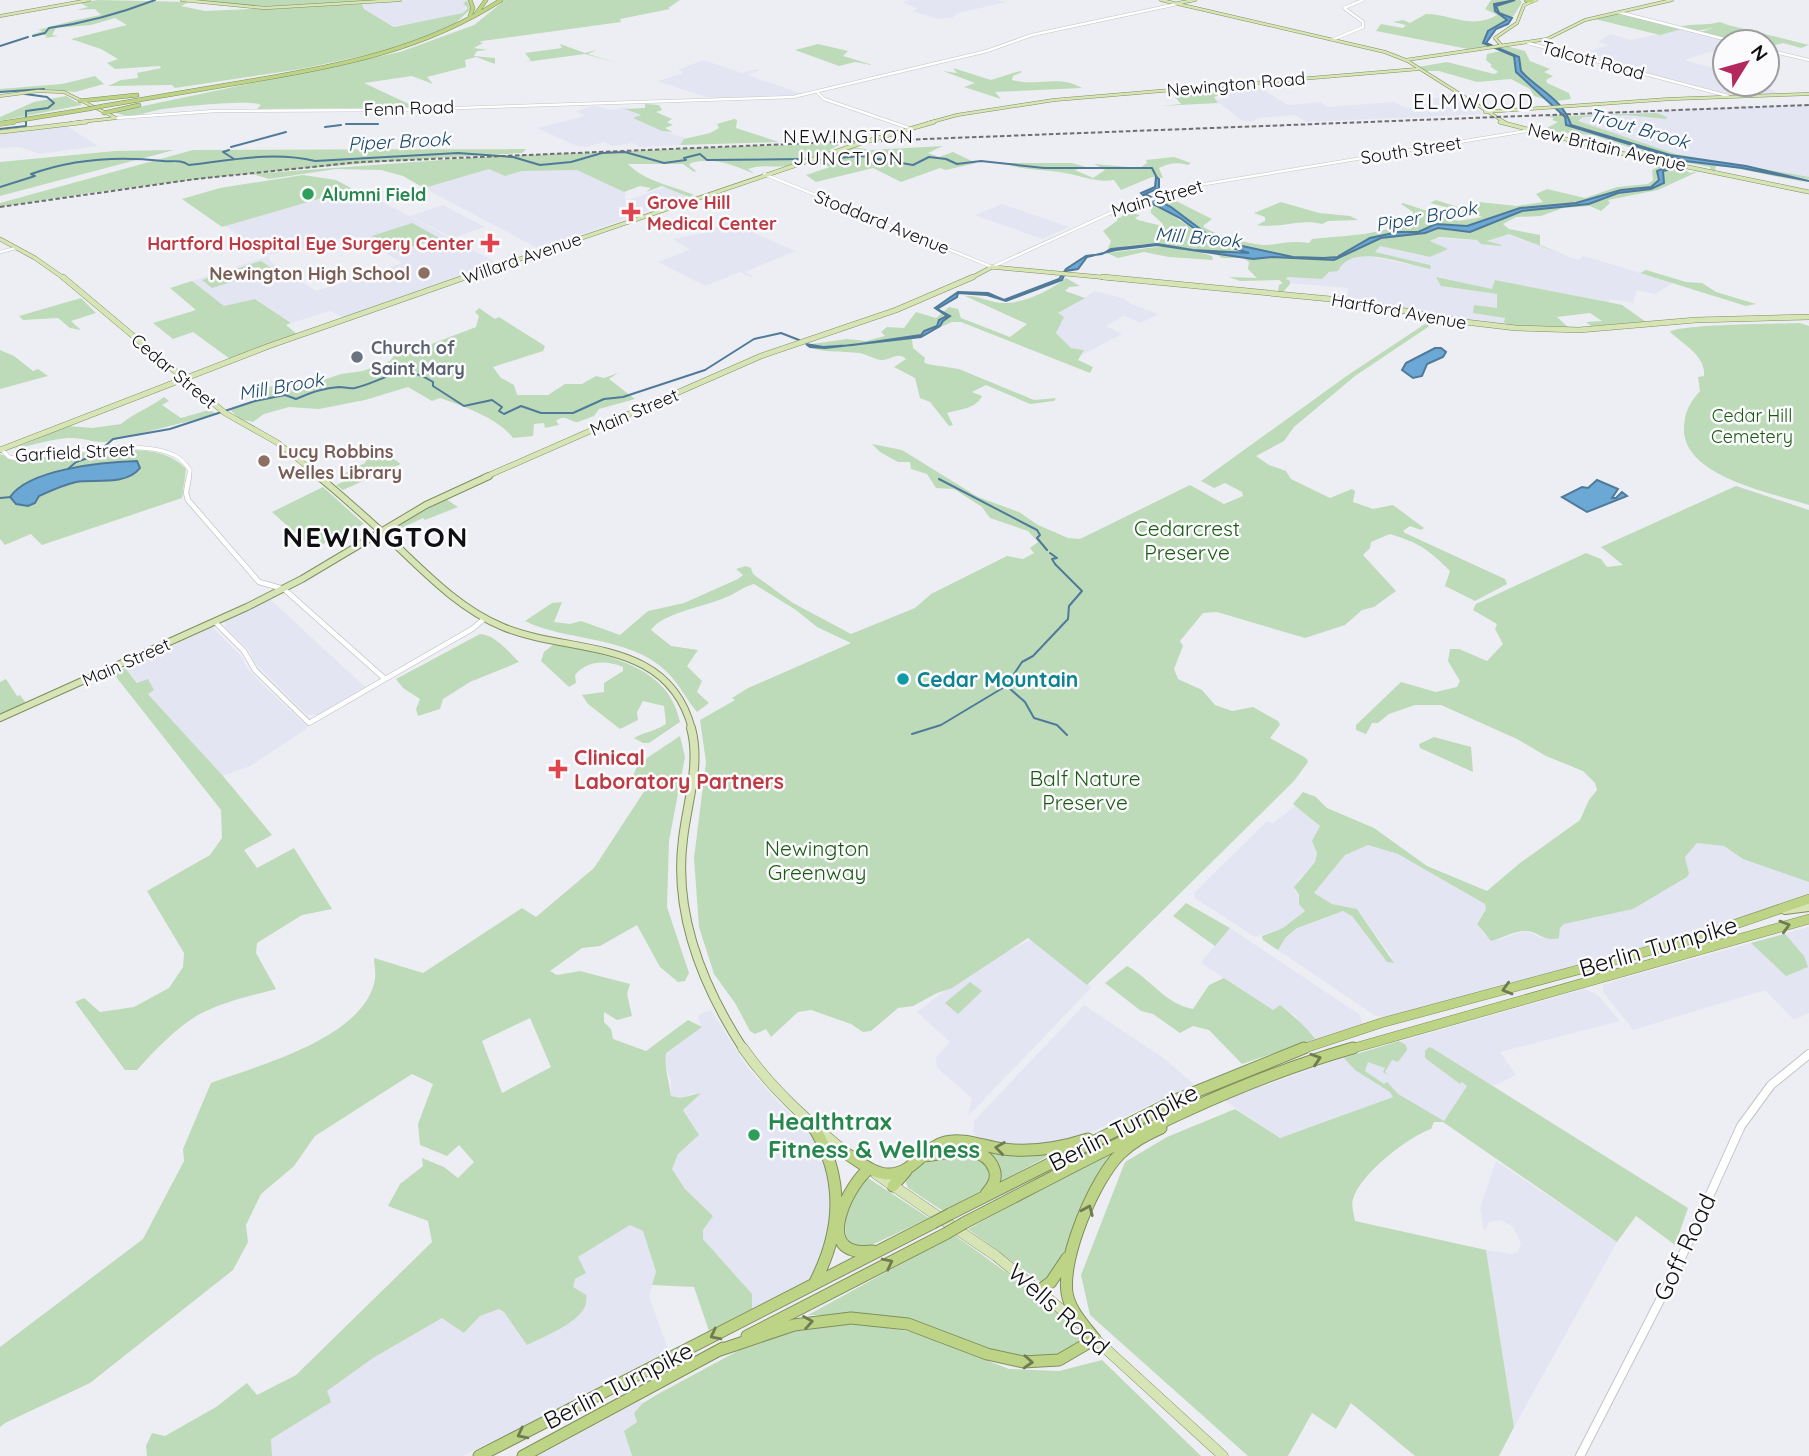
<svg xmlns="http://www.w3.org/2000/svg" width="1809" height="1456" font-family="Quicksand,sans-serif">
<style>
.built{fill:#e3e5f2}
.green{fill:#bddbb8;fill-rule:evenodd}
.water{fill:#6ba8d5;stroke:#4f7a9a;stroke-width:2}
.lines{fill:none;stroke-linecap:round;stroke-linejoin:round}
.stream{stroke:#4f7a9a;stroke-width:2}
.minor-far3-casing{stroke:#c3c4c9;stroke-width:3.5}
.minor-far2-casing{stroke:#c3c4c9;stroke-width:4.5}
.minor-far1-casing{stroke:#c3c4c9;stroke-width:6}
.minor-casing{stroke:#c3c4c9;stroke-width:10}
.major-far5-casing{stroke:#808f5d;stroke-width:3.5}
.major-far4-casing{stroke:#808f5d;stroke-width:4.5}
.major-far3-casing{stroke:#808f5d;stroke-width:6}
.major-far2-casing{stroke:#808f5d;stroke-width:8}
.major-far1-casing{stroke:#808f5d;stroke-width:10}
.major-casing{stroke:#808f5d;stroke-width:11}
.highway-far3-casing{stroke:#808f5d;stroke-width:4.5}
.highway-far2-casing{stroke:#808f5d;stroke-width:5}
.highway-far1-casing{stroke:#808f5d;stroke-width:10}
.highway-casing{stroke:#808f5d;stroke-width:13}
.minor-far3{stroke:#fff;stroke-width:2.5}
.minor-far2{stroke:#fff;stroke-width:3.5}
.minor-far1{stroke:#fff;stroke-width:4.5}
.minor{stroke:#fff;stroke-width:8}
.major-far5{stroke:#d7e5b6;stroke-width:2.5}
.major-far4{stroke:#d7e5b6;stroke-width:3.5}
.major-far3{stroke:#d7e5b6;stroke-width:5}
.major-far2{stroke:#d7e5b6;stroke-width:6}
.major-far1{stroke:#d7e5b6;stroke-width:8}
.major{stroke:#d7e5b6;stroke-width:10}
.highway-far3{stroke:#bdd486;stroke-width:3.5}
.highway-far2{stroke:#bdd486;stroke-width:4.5}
.highway-far1{stroke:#bdd486;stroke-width:9}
.highway{stroke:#bdd486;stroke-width:11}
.rail{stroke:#6f6f73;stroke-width:2;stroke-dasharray:4.5 2.5;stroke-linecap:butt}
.major-bridge-casing{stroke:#808f5d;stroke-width:4.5;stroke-linecap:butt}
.highway-bridge-far1-casing{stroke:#808f5d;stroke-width:4.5;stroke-linecap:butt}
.highway-bridge-casing{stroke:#808f5d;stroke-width:13;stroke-linecap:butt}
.major-bridge{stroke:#d7e5b6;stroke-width:3.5}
.highway-bridge-far1{stroke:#bdd486;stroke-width:3.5}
.highway-bridge{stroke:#bdd486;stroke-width:11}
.oneway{stroke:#6f7b51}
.leisure-dot{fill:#2e9e5b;stroke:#fbfbfe;stroke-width:2.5}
.health-dot{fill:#e0444e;stroke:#fbfbfe;stroke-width:2.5}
.education-dot{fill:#8d6e63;stroke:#fbfbfe;stroke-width:2.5}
.worship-dot{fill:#6b7280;stroke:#fbfbfe;stroke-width:2.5}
.culture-dot{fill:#0f9aa8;stroke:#fbfbfe;stroke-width:2.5}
.labels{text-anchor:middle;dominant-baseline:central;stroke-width:5;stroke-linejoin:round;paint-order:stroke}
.far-street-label{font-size:18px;fill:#0f0f11;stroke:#fbfbfe}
.far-leisure-label{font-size:18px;font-weight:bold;fill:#27864d;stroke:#fbfbfe;text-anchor:start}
.far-health-label{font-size:18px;font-weight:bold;fill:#be3a42;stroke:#fbfbfe;text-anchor:start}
.far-education-label{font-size:18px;font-weight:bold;fill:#785e54;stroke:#fbfbfe;text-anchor:end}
.far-worship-label{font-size:18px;font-weight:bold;fill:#5b616d;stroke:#fbfbfe;text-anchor:start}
.far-park-label{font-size:18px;fill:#1b5a11;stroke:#fbfbfe}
.far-water-label{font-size:19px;font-style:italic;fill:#194867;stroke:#fbfbfe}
.far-neighbourhood-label{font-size:19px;letter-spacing:2px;fill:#0f0f11;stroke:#fbfbfe}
.far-quarter-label{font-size:21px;letter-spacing:2px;fill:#0f0f11;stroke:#fbfbfe}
.park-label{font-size:21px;fill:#1b5a11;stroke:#fbfbfe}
.culture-label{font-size:21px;font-weight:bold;fill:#0d838f;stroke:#fbfbfe;text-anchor:start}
.health-label{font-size:21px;font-weight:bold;fill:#be3a42;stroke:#fbfbfe;text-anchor:start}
.near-street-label{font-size:24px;fill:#0f0f11;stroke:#fbfbfe}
.near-leisure-label{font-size:24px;font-weight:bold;fill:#27864d;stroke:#fbfbfe;text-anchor:start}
.district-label{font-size:28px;font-weight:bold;letter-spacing:2px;fill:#0f0f11;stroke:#fbfbfe}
</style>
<rect width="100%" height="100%" fill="#edeef3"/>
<!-- built -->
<path class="built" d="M409 0H468L464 3 468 7 464 13 444 18 394 26 364 9 362 4Z
M910 0H996L1007 2 958 13 952 18 938 19 912 11 918 9 902 2Z
M1682 29 1733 42H1725V47L1684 60 1725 71V84H1760L1780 94 1729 95 1594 60 1601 57 1586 52 1609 45 1598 42 1610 34 1631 40Z
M703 60 742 73 756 69 760 70 747 75 803 94 711 99 658 81 684 73 678 70Z
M1252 83 1288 105 1320 102 1327 107 1394 102 1406 108 1430 104 1424 101 1453 93 1484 114 1306 122 1295 115 1259 118 1251 122 1243 121 1215 100 1231 98 1216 87Z
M1809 104V177L1676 154 1578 121 1583 117 1625 114 1576 116 1565 114Z
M593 106 613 110 626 107 667 132 686 138 680 145 640 147 633 143 613 146 604 142 585 147 577 146 537 128 585 116 576 111Z
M65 125 98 146 40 154 20 147 0 148V133Z
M489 168 505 176 522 171 577 170 625 192V201L666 187 689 197 539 249 424 188Z
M353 189 360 190 501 265 345 318 330 311 291 323 256 299 224 306 192 281 269 256 271 262 316 291 402 263 359 237 267 255 226 226Z
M1002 204 1069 227 1042 239 975 215Z
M443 205 485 227 453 238 410 216Z
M729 222 745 229 758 225 766 228 754 233 795 251 745 272 753 276 751 277 740 272 705 286 658 262 690 250 673 239 703 233Z
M1507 234 1578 260 1584 256 1673 283 1655 294 1637 290 1633 303 1610 299 1608 302 1496 280 1492 289 1441 286 1497 294V309L1510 326 1479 323 1347 299 1348 288 1289 283 1286 279 1290 277 1322 279 1329 272 1339 269 1344 261 1363 255 1431 269 1430 265 1375 252 1380 246 1429 257 1448 249 1431 242 1434 238 1474 240 1500 246 1502 245 1487 241Z
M1095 291 1125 299 1131 304 1158 314 1141 323 1124 316 1106 326 1122 334 1082 355 1083 350 1071 348 1057 334 1056 329 1064 317 1057 314Z
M270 599 365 687 317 715H307L254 662 250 651 225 627V620Z
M212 627 242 657 246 667 260 682 308 728 250 766 223 776 125 668Z
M1296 806 1320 826 1312 841 1317 853 1315 862 1298 880 1295 890 1305 911 1283 928 1255 937 1195 898 1194 893 1267 821 1273 823Z
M1697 843 1724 846 1743 859 1806 880 1809 882V894L1709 929 1385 1018 1374 1015 1278 950 1286 937 1297 928 1343 911 1352 915 1384 958H1393L1357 909 1332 904 1314 893 1345 855 1368 845 1398 854 1485 904 1486 909 1477 922 1479 927 1484 935 1498 940 1525 931 1542 938H1559L1560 928 1564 924 1633 909 1683 879 1689 872 1685 857Z
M1809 927V1013L1794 1020 1765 990 1633 1030 1603 992V985L1624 978Z
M1230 928 1360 1015 1362 1024 1315 1039 1313 1034 1300 1025 1296 1016 1280 1005 1273 1010 1204 965 1202 961Z
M1031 940 1092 987 968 1116 972 1098 937 1068 936 1057 950 1042 917 1012 964 976 997 956Z
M1585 989 1598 995 1620 1021 1500 1052 1516 1075 1493 1086 1471 1080 1443 1122H1434L1430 1126 1395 1096 1280 1138 1224 1100 1345 1057Z
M1084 1005 1162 1057 1194 1084 1081 1137 1040 1145H1011L979 1140 973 1132 974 1121Z
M711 1010 747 1067 780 1104 821 1143 836 1206 818 1271 807 1281 752 1309V1294L703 1239V1230L713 1216 685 1189 672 1169 678 1154 699 1135 683 1109 694 1093 680 1098 671 1096V1080L665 1065 666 1053 701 1027 698 1015Z
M1496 1161 1617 1242 1514 1427 1486 1250 1511 1254 1518 1252 1521 1243 1513 1227 1501 1220 1489 1222 1484 1231 1480 1208Z
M630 1225 643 1231 656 1273 649 1296 669 1352 463 1456H272L271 1439 330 1402 327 1391 373 1358 442 1318 465 1333 480 1316 499 1309 504 1312 573 1287 578 1257Z
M640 1401 643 1403 634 1413 637 1422 625 1431 631 1456H538Z"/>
<!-- green -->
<path class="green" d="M98 0 189 2 181 6 205 11 362 4 364 9 394 27 463 13 468 8 463 3 467 1 471 9 451 27 400 48 301 69 175 88 172 85 108 86 121 80 138 78 137 73 161 68 160 66 115 69 107 63 118 59 101 49 71 39 127 25 115 18 91 25 56 28 52 35 58 36 45 38 47 36 45 35H31L43 31 38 30C59 24 79 19 101 15L95 9 76 10 88 7 80 3Z
M188 0H394L270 7Z
M505 0H680L668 8 670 9 620 19 621 22 482 41 480 42 483 43 474 48 488 50 477 51 474 56 495 58V64L476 57 465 60 466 67 427 77 433 84 412 76 364 83 411 105 431 104 434 107 257 109 261 105C251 99 179 107 163 109 147 111 131 121 115 112L400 52 474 25Z
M1491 0H1520L1522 2C1513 18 1508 25 1490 32L1492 34 1486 43 1489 46 1468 49 1376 31 1381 24 1403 28 1406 25 1393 22 1403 20 1410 23 1426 14C1451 14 1471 30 1497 15L1485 9Z
M1619 13 1682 29 1660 35 1595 19Z
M1720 22 1728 25 1809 45 1801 48 1783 43 1767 47V42H1739L1700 32 1713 28 1696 31 1679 27C1693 23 1705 26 1720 22Z
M560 44 585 53 597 50 588 54 617 63 585 54 518 63 531 61 525 53 562 48Z
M818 44 848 51 843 56 873 65 855 62 839 66 795 50Z
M1506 46 1525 51 1530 61 1550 69 1544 72 1553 76 1546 80 1547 83 1569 93 1571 99 1557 101 1561 105 1558 106 1550 95 1521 71 1518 56 1495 47Z
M1500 51 1515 56 1517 72 1548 100 1534 96 1530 89 1511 79 1477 82 1439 71H1425L1418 67 1447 62 1494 74 1498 72 1490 66 1492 65 1486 60 1487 54Z
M953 68 991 80 1020 71 1022 72 1013 76 1012 80C1036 87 1059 74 1082 88L995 92 1001 99 964 87 975 83 943 71 957 73Z
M95 76 104 84 75 92 54 90 0 92V89L62 84Z
M1211 88 1222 94 1214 97 1218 103 1161 106 1181 104 1175 97H1179L1178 94 1214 92Z
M66 96 82 105 0 121V117L34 102Z
M645 104 659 105 662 110 656 112 672 119 667 122 673 125 665 128 673 132 662 131 633 118 641 115 625 109 645 108Z
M1657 113 1667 117 1666 119 1627 115 1583 117 1578 121 1676 154 1793 174 1809 177V179L1669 155 1574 127 1569 123 1567 116Z
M1563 115 1565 123 1572 128 1694 163 1744 168 1809 183 1730 167 1716 166 1715 170H1711L1710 167 1661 158 1593 135 1541 131 1558 122 1552 120 1554 118 1546 116Z
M734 119 737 120 736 128 779 142 680 145 684 139 710 133 719 128 717 124Z
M835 143 839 145C823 154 805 163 786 166 774 168 763 164 748 169L755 174C736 166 714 156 691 163L689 165 696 171 694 172 683 164H628C644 181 673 186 694 195L689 197 662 186 646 192 651 188 640 186 624 192 577 170 522 171 505 176 489 169 424 188 403 176 381 170 336 169 269 179 252 174 484 157Z
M943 146 928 153 939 157 953 152 976 163 946 170 940 168 901 182 873 168 816 182 806 175 830 167 811 161 853 147 871 150Z
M526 149 522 153C347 162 174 178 0 207V203L193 150Z
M174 150 0 196V162L115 151Z
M1174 157 1191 163 1188 165C1177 162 1169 163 1159 168L1163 178 1152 177 1121 190 1114 180C1097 183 1082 176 1065 173 1045 169 1023 171 1004 163H1072L1086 167 1075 170 1093 178 1105 170 1094 164 1140 168 1147 163 1146 160Z
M1663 164 1671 165 1657 171 1659 180 1651 187 1621 190 1576 203 1521 208 1467 226 1434 225 1418 232H1398L1370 238 1343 254 1327 258 1293 257 1215 240 1171 207 1151 199 1164 195 1212 219 1203 226C1210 234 1256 246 1267 245 1278 244 1293 240 1309 243L1312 239C1349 235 1383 236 1416 217L1413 215V212L1401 204 1403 203 1458 221 1483 217 1430 203 1436 200 1464 209 1479 202 1517 206 1543 202 1536 194 1547 189 1585 198 1617 187 1648 184 1653 180 1652 170Z
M1680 167 1690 173 1699 171 1658 190 1608 200 1610 203 1601 211 1590 206 1563 208 1541 216 1516 217 1503 224 1509 229 1540 235V245L1570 257 1509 234 1487 241 1502 245 1500 246 1481 244 1477 240 1439 237 1430 241 1448 249 1430 257 1380 246 1375 252 1430 265 1431 269C1406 265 1352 241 1338 271L1329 272 1322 279 1288 277 1286 279 1290 281V284L1283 292 1278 291 1279 285 1283 283 1279 280 1240 281 1229 277 1257 278 1248 269 1249 262 1243 258H1222C1216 254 1210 251 1202 253L1212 256 1213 260 1169 257 1144 252 1118 258 1107 253 1165 246C1149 242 1123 245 1107 251L1111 241 1103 231 1118 220 1109 215 1120 218 1126 212 1140 215 1135 218 1138 220 1162 226 1163 224 1151 213V209L1140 203 1148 199 1211 241 1249 252 1224 253 1253 259 1272 257 1334 260 1377 239 1425 233 1438 228 1466 232 1522 211 1589 204 1618 193 1651 189 1664 181 1662 171Z
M303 175 336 180 353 189 222 227 182 199 220 188Z
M1281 202 1319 213 1350 216 1358 220 1328 221 1322 224C1301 218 1279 229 1257 225L1265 221V217L1254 213Z
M412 223 439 238 398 251 372 236Z
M261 261 273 269 212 288 202 280Z
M1646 270 1686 282 1702 283 1716 292 1756 304 1746 306 1640 273Z
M1436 277 1492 289 1495 280 1608 302 1622 305 1646 322 1591 326 1586 322 1602 321 1590 313 1557 317 1569 328 1510 326 1504 322 1505 318 1473 313 1474 305 1497 308V294L1441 286Z
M1066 278 1080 286 1069 287 1065 291 1085 298 1058 313 1064 317 1056 333 1071 348 1084 350 1078 360 1093 367 1090 373 961 322H952L912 339 913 348 925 358 924 362 927 364 959 369 1034 400 1056 398 1054 401 1030 404 986 385 972 392 982 396C976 409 960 409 947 413L953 425 949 426 930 402 920 398 915 378 894 367 906 359C897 351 891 361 881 360 873 359 867 354 859 353 844 351 817 353 805 345L847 339 866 341 885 336 881 332 887 327 904 328 916 312 936 318 949 307 958 309 961 318 1010 337 1027 324 965 296C979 295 990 303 1004 303 1025 303 1049 291 1066 278Z
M192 281 224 306 255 299 291 323 286 325 298 335 230 359 193 332 173 339 153 323 196 310 170 288Z
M81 298 96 313 71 321 81 330 70 328 58 318 23 320 19 316Z
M479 308 495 319 499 317 545 346 543 351 493 367 501 378 514 385 517 395H548L565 384H582L596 376 604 378 618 373 609 379 635 399 599 409 594 416 578 422C569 422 565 413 556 421L559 425 545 428 544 423 534 424 533 436 513 438C498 418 465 407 440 398L432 401 408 387 365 400 319 409 289 407 264 414 253 422 240 419 230 410 253 402 249 391 255 387 308 385 341 374 363 371 390 361 397 352 429 345 476 327 479 316 475 312Z
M1434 318 1466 325 1467 328 1431 325 1355 376 1294 427 1284 441 1256 456 1269 465 1286 471 1291 479 1330 498 1352 489 1355 491 1353 502 1373 509 1393 505 1424 528 1421 530 1410 526 1403 531 1405 533 1505 579 1507 584 1475 601 1445 586 1450 571C1429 550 1420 543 1390 534L1371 542 1370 548 1363 555 1396 591 1374 607 1362 610 1345 625 1305 638 1217 612 1203 613 1180 641 1183 646 1174 669 1178 679 1202 690 1215 705 1232 711 1253 707 1278 721 1280 725 1270 738 1306 758 1308 762 1294 781 1087 985 1028 938 952 988 937 993 913 1006 898 1008 871 1031 863 1032 851 1024 811 1010 798 1012 771 1037 766 1029 755 1034 750 1031 735 1003 714 974 699 927 694 858 706 762 700 720 735 700 732 698 748 688 851 643 817 627 796 610 754 584C743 587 738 592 729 596 709 606 663 612 651 630L671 646 698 650 687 666 702 681 697 692 709 703 697 712C687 700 679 684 667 672 629 635 567 642 525 621L552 603 562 602 554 622 570 624 581 621 620 635 648 611 684 603 738 579 743 575 736 569 746 566 751 568 753 574 793 603 851 634 915 608 931 594 1007 556 1023 559 1034 553 1030 548 1038 542 1028 531 990 518 982 507 954 489 936 488 927 474 911 469 910 462H898L880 452 872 444 902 450 978 497 1019 512 1038 525 1068 538 1080 539 1190 485 1224 504 1243 496 1242 492 1225 483 1214 488 1201 481 1348 375Z
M1800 323 1809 326V505C1773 493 1681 477 1684 427 1685 411 1689 404 1700 391L1698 377 1704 376C1706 356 1684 345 1670 332 1679 324 1780 324 1800 323Z
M0 350 14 356 33 371 38 369 48 376 0 389Z
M164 397 169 401 162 405 181 418 209 410 217 414 107 442C93 443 83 437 68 438 50 439 31 446 13 449L68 426 92 428 121 424C134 413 151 407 164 397Z
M372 444 401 464 343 490 336 485 349 479 343 474 365 463 366 460 356 450Z
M101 451C130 450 165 446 186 469L182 498 42 545 31 534 5 545 0 539V454L16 460Z
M1736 486 1809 510V882L1743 859 1724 846 1697 843 1685 857 1689 873 1687 877 1633 909 1564 924 1560 928 1559 938C1542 942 1539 931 1525 931 1514 931 1502 938 1491 941L1477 924 1486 909 1485 904 1398 854 1368 845 1345 855 1314 893 1332 904 1357 909 1394 963 1387 962 1352 916 1343 911 1297 928 1286 937 1278 950 1263 940 1262 936 1283 928 1305 911 1299 904V895L1294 887 1315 862 1317 853 1312 841 1320 826 1293 804 1303 792 1316 797 1327 808 1374 828 1427 866 1487 891 1520 863 1580 820 1589 800 1597 790 1595 783 1583 771 1546 756 1517 739 1441 705H1415L1389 714 1378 723H1372L1366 734 1356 730V725L1401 682 1436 692 1457 687 1460 681 1448 661 1450 649H1459L1487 661 1503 644 1495 629 1497 624 1473 610 1476 604 1586 553 1601 559 1607 567 1623 565 1601 547Z
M323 487 364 524 313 549 272 512Z
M446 499 458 507 425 520 423 518 391 533 387 530 400 520Z
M480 634C494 634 509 652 519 662L470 682 443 699 440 709 418 716 416 709 420 699 403 688 396 679Z
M554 644C602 654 669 664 680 722L649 743H643L634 738C644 732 656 731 666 724L664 706 643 701 637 712 638 720 620 729 588 704 582 695 604 692V683L623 671V667C607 660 587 660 575 675L576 683 569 687 541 661 544 652Z
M125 668 137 683 148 679 154 690 148 694 223 776 272 835 244 850 257 868 294 848 332 909 302 915 257 943 256 953 276 989C250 996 222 1002 198 1015 175 1029 155 1050 137 1070H125L75 1002 84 998 100 1012 134 1007 169 988 183 967 184 953 147 891 210 855 222 838 221 810 113 673Z
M6 679 17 696 20 695 26 703 0 715V682Z
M680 736 685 757 669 841 667 907 689 973 685 981 678 982 660 967 637 925 600 946 582 948 550 971 557 975 580 971 630 984 627 994 632 1016 617 1020 604 1012V1022L611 1029 613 1039 646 1051 688 1020 702 1027 666 1053C664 1067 669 1081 671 1096L680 1098 701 1093 683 1110 699 1135 678 1154 672 1169 685 1189 713 1216 703 1230V1239L752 1294V1309L709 1331 694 1287 652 1285 656 1272 643 1231 630 1225 578 1257 586 1273 575 1279 573 1287 586 1295C592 1319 546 1335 527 1345L504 1312 499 1309 480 1316 464 1333 442 1318 373 1358 327 1391 331 1402 271 1439 272 1456H147L146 1446 152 1433 165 1436 216 1407 247 1383 257 1395 296 1375 432 1242 428 1221 388 1206 400 1184 423 1166 422 1158 444 1167 458 1178 474 1162 459 1145 447 1156 420 1145 418 1124 433 1084 412 1074 315 1136 294 1166 261 1194 246 1225 248 1242 233 1270 90 1383 5 1423 0 1427V1347L143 1239 184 1161 183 1149 211 1083C259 1065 365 1038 375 979 376 973 374 964 374 958L423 973 522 908 536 917 594 868 649 784 633 776 638 764ZM530 1018 551 1067 502 1093 482 1041Z
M1434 737 1471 747 1473 772 1420 748 1419 744Z
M1186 903 1230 928 1215 946 1173 916Z
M1785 934 1804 956 1808 967 1786 976 1751 943Z
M1127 966C1151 979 1165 1004 1193 1009L1209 985 1224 978 1273 1010 1280 1005C1288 1011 1312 1032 1315 1039L1242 1064 1209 1030 1193 1026 1180 1033 1153 1014 1141 1011 1105 983Z
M970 982 982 991 958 1014 945 1003Z
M1399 1041 1406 1045 1407 1050 1398 1062 1392 1060 1385 1072 1389 1075 1383 1072 1385 1068 1368 1062 1365 1071 1384 1084 1387 1082 1398 1094 1444 1121 1467 1086 1462 1082 1460 1084 1425 1058V1051L1429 1047 1432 1048 1688 1208 1675 1245 1636 1216 1617 1242 1443 1122H1434L1431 1129C1408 1137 1360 1174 1353 1199 1351 1205 1354 1215 1355 1221L1486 1250 1514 1427 1499 1456H1415L1351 1403 1336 1429 1312 1413 1288 1456H1248L1090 1315 1081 1275 1125 1162 1167 1137 1235 1109 1280 1138 1393 1097 1390 1092 1355 1070 1344 1058Z
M1126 1144 1118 1152C1103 1182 1067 1269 1042 1283L968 1229Z
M965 1146 1047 1154 1048 1156 998 1183 999 1173Z
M945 1156H970L986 1162 993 1176 986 1188 943 1211 908 1188 905 1180 919 1165Z
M864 1178H868L929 1218 861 1250 851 1247C837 1224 851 1199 864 1178Z
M954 1235C976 1250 1078 1322 1082 1341 1061 1358 1041 1360 1014 1356L868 1315H808Z
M860 1324 913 1332 1009 1369 1059 1371 1102 1360 1201 1456H632L624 1431 637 1422 634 1413 643 1403 658 1394 758 1340 808 1327Z"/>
<!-- water -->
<path class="water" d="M1515 0 1496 6 1499 13 1512 18 1508 24 1496 29 1486 43 1519 57 1521 71C1537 89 1563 99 1571 125L1670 155 1746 166 1809 181 1742 168 1685 161 1566 125 1565 117 1516 72 1514 56 1483 43 1488 31 1507 20 1495 11 1494 4Z
M1671 165 1680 167 1663 171 1664 183 1651 189 1618 193 1589 204 1522 211 1470 232 1438 228 1425 233 1381 238 1334 260 1272 257 1253 259 1157 245 1116 250 1087 257 1078 269 1066 271 1062 280 1006 301 987 295 958 293 957 297 937 309 950 316 943 321 940 326 921 337 825 348 810 347 806 344 823 347 853 345 921 335 924 331 937 326 939 320 947 316 935 308 958 292 988 293 1004 300 1059 279 1066 269 1086 256 1102 254 1111 249 1157 244 1193 250 1249 253 1211 241 1180 218 1151 203 1141 193 1155 187 1156 177 1159 179V188L1145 194 1171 207 1215 240 1293 257 1324 258 1337 257 1370 238 1398 232H1418L1436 224 1467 226 1520 208 1576 203 1621 190 1651 187 1659 180 1657 171Z
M1435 348H1441L1446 352 1443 357 1427 364 1422 376 1413 378 1402 370 1406 363Z
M137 461 140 468C126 486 95 479 76 482 63 485 50 491 39 496L35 503 28 506 16 504 10 497C29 469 103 462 137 461Z
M1597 480 1618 489 1612 498H1616L1622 492 1627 496 1587 512 1562 497 1582 487 1588 488Z"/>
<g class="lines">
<!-- stream -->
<path class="stream" d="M33 36 45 33 49 28C85 23 121 13 155 0
M0 46 28 37
M0 92 44 89
M346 124H378
M325 127 341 125
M0 129 26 126V111L48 108 54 103 47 97 25 94
M231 147 286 132
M229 150 223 152 234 159
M815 160 861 156 913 165 929 157 946 159 957 164 981 161 1044 168H1152L1157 178
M0 187 35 176 31 174C73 159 119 156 163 161 173 162 180 159 189 165 231 160 274 151 315 161L458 153 513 157 540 165 571 162 602 153 625 152 664 163 686 160 684 158 700 154 707 160 807 159
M68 469 76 462 94 456 113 439 170 429 255 401 285 395 296 399C309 393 324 388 339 387 344 387 349 389 355 388 387 380 401 361 433 382V386L464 406 492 400 502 407 499 411 504 414 521 406 541 413H573L604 399 623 397 705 370 754 339 781 333 799 340
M939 479 1037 530 1040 535 1037 538 1047 550
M0 498 11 497
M1008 687 1025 702 1034 718 1057 725 1067 735
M912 734 941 725 1006 686 1022 662 1033 656 1068 619 1069 606 1082 591 1055 564 1052 559 1057 558 1050 553"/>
<!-- minor-far3 casing -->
<g class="minor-far3-casing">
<path id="minor-far3" d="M1618 12 1736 42
M1332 40 1363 27V22L1344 8 1363 0
M1528 43 1728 96
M1767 50 1809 60
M818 93 824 99 909 128
M116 118 215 111 395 110 793 97 987 51 1032 35 1177 4
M764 174 992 267 1119 209 1199 185 1532 130
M0 252 16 248"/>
</g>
<!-- minor-far2 casing -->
<g class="minor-far2-casing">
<path id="minor-far2" d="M1 449 9 457 18 459C56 454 146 436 179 458 183 461 187 466 190 470L189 477"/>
</g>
<!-- minor-far1 casing -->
<g class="minor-far1-casing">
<path id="minor-far1" d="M189 476 186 493 188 500 259 582 284 589 385 679
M215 622 244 651 255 670 309 723 472 629 484 619"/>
</g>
<!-- minor casing -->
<g class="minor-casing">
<path id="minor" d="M1580 1456 1677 1267 1741 1126 1771 1085 1809 1054"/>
</g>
<!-- major-far5 casing -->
<g class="major-far5-casing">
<path id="major-far5" d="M182 0 265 8 400 0
M1161 0 1385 52 1408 61
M1178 3 1195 0
M0 16 89 0
M1501 45 1495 38 1517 23 1524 5 1536 0
M1406 60 1506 123
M1406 60 1547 39 1585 20 1672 0
M0 96 38 91 64 92 116 118
M1485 112 1670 99 1809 94
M71 123 116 118
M928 123 957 115 1054 100 1418 69"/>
</g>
<!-- major-far4 casing -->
<g class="major-far4-casing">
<path id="major-far4" d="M1500 122 1620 153 1809 192
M0 132 86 122
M878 138 934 122
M0 239 35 258 65 279
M461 279 861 143
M969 279 992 267 1121 279"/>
</g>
<!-- major-far3 casing -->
<g class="major-far3-casing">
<path id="major-far3" d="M63 277 225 413 278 443 320 477
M1103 277 1351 301 1465 322 1516 328 1579 330 1696 320 1809 317
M0 450 269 346 466 277
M485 477 761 356 896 310 973 277"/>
</g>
<!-- major-far2 casing -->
<g class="major-far2-casing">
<path id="major-far2" d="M318 476C340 494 361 513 382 532 419 566 455 607 503 627 571 655 668 636 692 729
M0 718 247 607 302 579 426 505 489 476"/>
</g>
<!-- major-far1 casing -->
<g class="major-far1-casing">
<path id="major-far1" d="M691 728C701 764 687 803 683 839 673 915 703 987 744 1050
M1785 910 1809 907"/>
</g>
<!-- major casing -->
<g class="major-casing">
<path id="major" d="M743 1048C772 1090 810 1123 849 1155
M876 1174 996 1256 1078 1323
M1094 1338 1223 1456"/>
</g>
<!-- highway-far3 casing -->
<g class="highway-far3-casing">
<path id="highway-far3" d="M470 0 473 8 470 16
M1526 0 1532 1
M476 14 486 0
M80 101 137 95
M103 106C152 98 201 89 250 81 339 66 424 50 501 0
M104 113 139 105
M3 123 88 109"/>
</g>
<!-- highway-far2 casing -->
<g class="highway-far2-casing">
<path id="highway-far2" d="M0 124 14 122"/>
</g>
<!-- highway-far1 casing -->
<g class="highway-far1-casing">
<path id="highway-far1" d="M1299 1050 1381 1023 1689 940 1809 899
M1347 1050 1809 919"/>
</g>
<!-- highway casing -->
<g class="highway-casing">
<path id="highway" d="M813 1126C845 1178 842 1231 814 1284
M847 1154C860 1162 875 1175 890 1174 914 1173 924 1147 945 1142 964 1137 985 1147 1003 1149 1033 1153 1060 1148 1088 1139
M924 1156C946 1154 984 1141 994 1169 998 1179 992 1187 986 1194
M869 1169C851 1182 818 1244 856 1251 861 1252 868 1251 873 1251
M893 1186 906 1171
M950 1214 1178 1099 1304 1048
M964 1223C1091 1158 1215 1087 1353 1048
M1040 1290 1051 1282 1067 1258
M747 1336 947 1233
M720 1350 794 1325 851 1318 908 1324 987 1354 1023 1362 1059 1360 1095 1339C1084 1325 1070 1311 1067 1293 1062 1257 1094 1180 1120 1154 1132 1142 1146 1135 1161 1128
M479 1456 933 1223
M523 1456 723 1348"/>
</g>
<!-- minor-far3 -->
<use href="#minor-far3" class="minor-far3"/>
<!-- minor-far2 -->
<use href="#minor-far2" class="minor-far2"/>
<!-- minor-far1 -->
<use href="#minor-far1" class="minor-far1"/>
<!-- minor -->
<use href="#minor" class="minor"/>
<!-- major-far5 -->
<use href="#major-far5" class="major-far5"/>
<!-- major-far4 -->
<use href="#major-far4" class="major-far4"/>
<!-- major-far3 -->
<use href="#major-far3" class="major-far3"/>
<!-- major-far2 -->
<use href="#major-far2" class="major-far2"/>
<!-- major-far1 -->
<use href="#major-far1" class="major-far1"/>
<!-- major -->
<use href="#major" class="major"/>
<!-- highway-far3 -->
<use href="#highway-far3" class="highway-far3"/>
<!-- highway-far2 -->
<use href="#highway-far2" class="highway-far2"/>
<!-- highway-far1 -->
<use href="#highway-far1" class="highway-far1"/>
<!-- highway -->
<use href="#highway" class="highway"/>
<!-- rail -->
<path class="rail" d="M874 141 1809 105
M0 207 196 179 360 162 862 141"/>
<!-- major-bridge casing -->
<g class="major-bridge-casing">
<path id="major-bridge" d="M861 143 878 138"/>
</g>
<!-- highway-bridge-far1 casing -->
<g class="highway-bridge-far1-casing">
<path id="highway-bridge-far1" d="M88 109 103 106"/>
</g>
<!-- highway-bridge casing -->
<g class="highway-bridge-casing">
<path id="highway-bridge" d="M933 1223 950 1214
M947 1233 964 1223"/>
</g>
<!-- major-bridge -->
<use href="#major-bridge" class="major-bridge"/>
<!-- highway-bridge-far1 -->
<use href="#highway-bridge-far1" class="highway-bridge-far1"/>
<!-- highway-bridge -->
<use href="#highway-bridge" class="highway-bridge"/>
</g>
<!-- one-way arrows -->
<defs><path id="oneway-chevron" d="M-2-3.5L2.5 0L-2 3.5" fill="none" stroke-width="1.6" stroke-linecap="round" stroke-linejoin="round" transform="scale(1.75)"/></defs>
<g class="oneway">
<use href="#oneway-chevron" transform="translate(1785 926) rotate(-16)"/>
<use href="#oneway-chevron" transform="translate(1507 989) rotate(164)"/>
<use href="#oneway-chevron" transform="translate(1316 1059) rotate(-18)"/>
<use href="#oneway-chevron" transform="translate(1000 1148) rotate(-172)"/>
<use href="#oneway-chevron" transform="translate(1088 1210) rotate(-67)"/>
<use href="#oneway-chevron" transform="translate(888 1263) rotate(-27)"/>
<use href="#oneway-chevron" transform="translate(808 1322) rotate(-10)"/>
<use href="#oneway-chevron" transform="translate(715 1335) rotate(153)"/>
<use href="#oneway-chevron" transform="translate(1028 1362) rotate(3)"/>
<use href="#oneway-chevron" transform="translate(522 1434) rotate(153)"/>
</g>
<!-- markers -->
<g class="leisure-dot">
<circle cx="308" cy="194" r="7"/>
<circle cx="754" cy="1135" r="7"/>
</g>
<g class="health-dot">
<path d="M627.5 201.5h7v7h7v7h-7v7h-7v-7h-7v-7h7z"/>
<path d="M486.5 232.5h7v7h7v7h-7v7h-7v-7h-7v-7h7z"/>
<path d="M554.5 758.5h7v7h7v7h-7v7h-7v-7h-7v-7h7z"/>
</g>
<g class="education-dot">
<circle cx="424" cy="273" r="7"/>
<circle cx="264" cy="461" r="7"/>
</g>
<circle class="worship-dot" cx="357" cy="357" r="7"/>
<circle class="culture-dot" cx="903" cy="679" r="7"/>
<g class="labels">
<!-- far-street labels -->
<g class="far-street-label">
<text transform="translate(1593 60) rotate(15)">Talcott Road</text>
<text transform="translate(1236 84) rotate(-5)">Newington Road</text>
<text transform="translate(409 108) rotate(-2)">Fenn Road</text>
<text transform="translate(1607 147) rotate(13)">New Britain Avenue</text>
<text transform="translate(1411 150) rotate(-9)">South Street</text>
<text transform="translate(1157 198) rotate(-16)">Main Street</text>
<text transform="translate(882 222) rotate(22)">Stoddard Avenue</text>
<text transform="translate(522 258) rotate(-19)">Willard Avenue</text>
<text transform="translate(1399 311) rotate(10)">Hartford Avenue</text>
<text transform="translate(174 371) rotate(40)">Cedar Street</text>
<text transform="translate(634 412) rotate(-23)">Main Street</text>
<text transform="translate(75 452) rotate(-3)">Garfield Street</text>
<text transform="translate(126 662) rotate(-24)">Main Street</text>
</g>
<!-- far-leisure labels -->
<g class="far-leisure-label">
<text x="322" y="194">Alumni Field</text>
</g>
<!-- far-health labels -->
<g class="far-health-label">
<text x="647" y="202">Grove Hill<tspan x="647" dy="21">Medical Center</tspan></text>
<text x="474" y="243" text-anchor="end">Hartford Hospital Eye Surgery Center</text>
</g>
<!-- far-education labels -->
<g class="far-education-label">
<text x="410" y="273">Newington High School</text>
<text x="278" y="451" text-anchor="start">Lucy Robbins<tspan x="278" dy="21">Welles Library</tspan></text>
</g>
<!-- far-worship labels -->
<g class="far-worship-label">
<text x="371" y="347">Church of<tspan x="371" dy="21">Saint Mary</tspan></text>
</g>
<!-- far-park labels -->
<g class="far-park-label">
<text x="1752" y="415">Cedar Hill<tspan x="1752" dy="21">Cemetery</tspan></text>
</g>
<!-- far-water labels -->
<g class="far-water-label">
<text transform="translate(1639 128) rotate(16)">Trout Brook</text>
<text transform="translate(399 141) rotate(-3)">Piper Brook</text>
<text transform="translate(1426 216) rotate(-10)">Piper Brook</text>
<text transform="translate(1198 237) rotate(5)">Mill Brook</text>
<text transform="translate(281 386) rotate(-10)">Mill Brook</text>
</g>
<!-- far-neighbourhood labels -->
<g class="far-neighbourhood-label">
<text x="849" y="136">NEWINGTON<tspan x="849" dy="22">JUNCTION</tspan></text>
</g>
<!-- far-quarter labels -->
<g class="far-quarter-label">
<text x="1474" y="101">ELMWOOD</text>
</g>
<!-- park labels -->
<g class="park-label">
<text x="1187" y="528">Cedarcrest<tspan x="1187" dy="24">Preserve</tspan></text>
<text x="1085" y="778">Balf Nature<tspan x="1085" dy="24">Preserve</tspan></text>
<text x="817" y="848">Newington<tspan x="817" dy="24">Greenway</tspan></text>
</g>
<!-- culture labels -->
<g class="culture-label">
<text x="917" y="679">Cedar Mountain</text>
</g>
<!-- health labels -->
<g class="health-label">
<text x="574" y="757">Clinical<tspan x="574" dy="24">Laboratory Partners</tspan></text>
</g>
<!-- near-street labels -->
<g class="near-street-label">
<text transform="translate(1658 946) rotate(-16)">Berlin Turnpike</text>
<text transform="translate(1123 1127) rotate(-27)">Berlin Turnpike</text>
<text transform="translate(1684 1247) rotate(-65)">Goff Road</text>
<text transform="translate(1059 1309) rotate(41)">Wells Road</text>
<text transform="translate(618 1385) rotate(-27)">Berlin Turnpike</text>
</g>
<!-- near-leisure labels -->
<g class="near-leisure-label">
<text x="768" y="1121">Healthtrax<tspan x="768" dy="28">Fitness &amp; Wellness</tspan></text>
</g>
<!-- district labels -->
<g class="district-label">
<text x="376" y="536">NEWINGTON</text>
</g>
</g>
<!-- north arrow -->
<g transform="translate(1746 63) rotate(53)"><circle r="33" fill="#fbfbfe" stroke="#9d9d9f" stroke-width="2"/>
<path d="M0-5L12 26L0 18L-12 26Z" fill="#b5285f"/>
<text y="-10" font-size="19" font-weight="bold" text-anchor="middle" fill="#0f0f11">N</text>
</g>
</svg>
